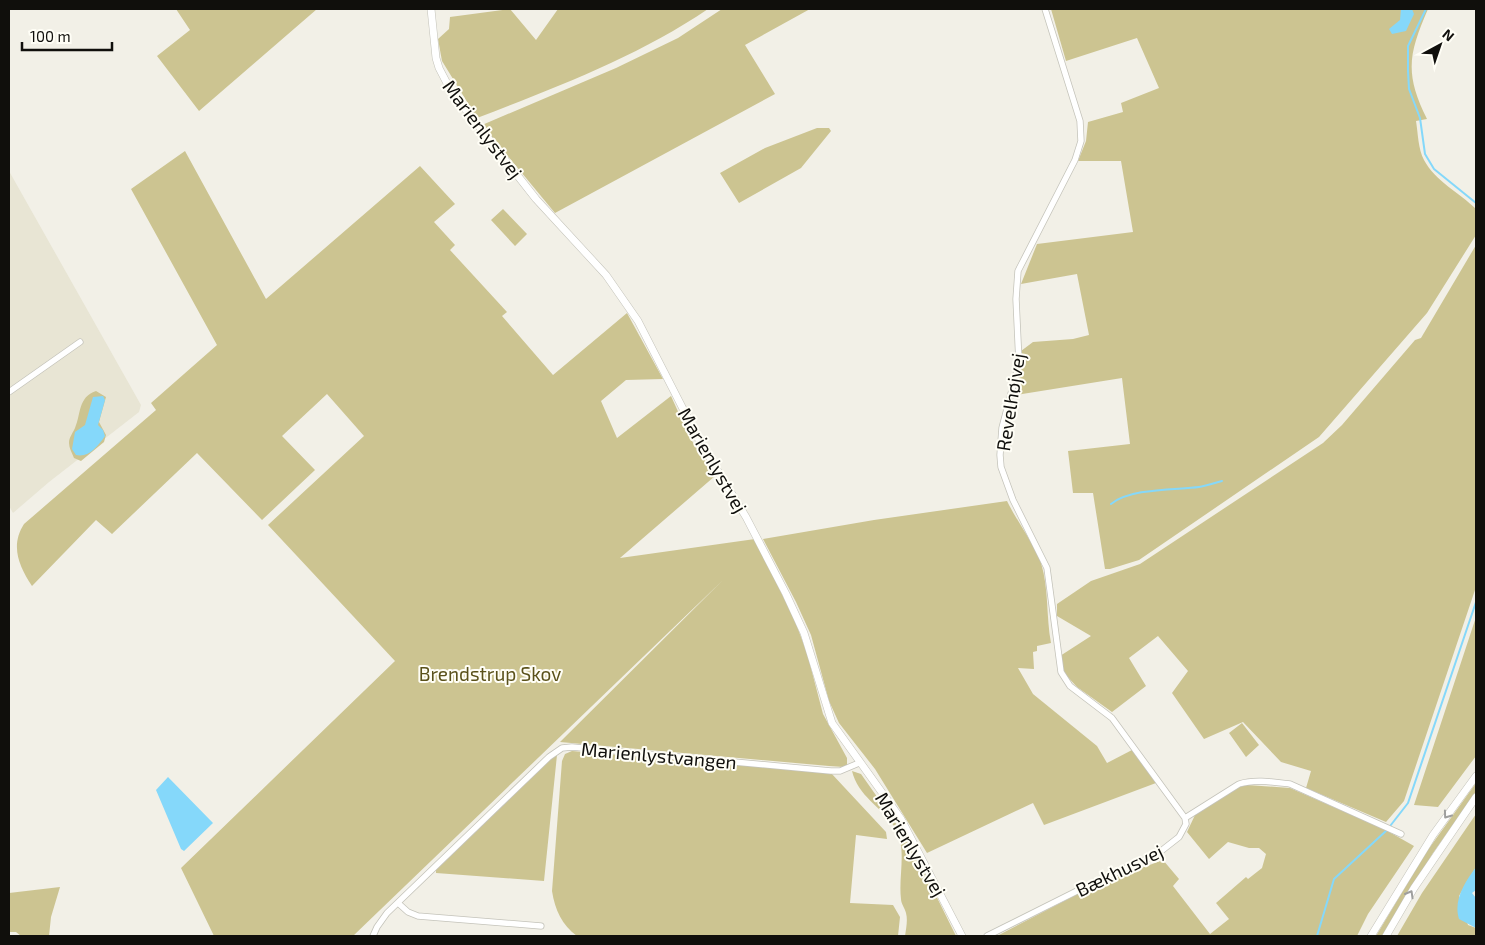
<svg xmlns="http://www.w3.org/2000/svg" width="1485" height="945" font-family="'Exo 2',sans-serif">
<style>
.built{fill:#e8e5d4}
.green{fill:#ccc491}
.water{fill:#85d8fa}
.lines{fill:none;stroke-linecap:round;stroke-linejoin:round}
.stream{stroke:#85d8fa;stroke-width:2}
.minor-casing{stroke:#c4c3ba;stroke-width:7}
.tertiary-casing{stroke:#c4c3ba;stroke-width:8}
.minor{stroke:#fff;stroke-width:5.5}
.tertiary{stroke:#fff;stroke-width:7}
.oneway{stroke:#9f9f9e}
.labels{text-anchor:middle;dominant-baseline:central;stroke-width:4;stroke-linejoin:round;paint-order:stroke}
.street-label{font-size:19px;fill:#100f0c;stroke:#fffef6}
.park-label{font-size:19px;fill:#5a511a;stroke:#fffef6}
</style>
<rect width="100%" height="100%" fill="#f2f0e7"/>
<!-- built -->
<path class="built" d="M9 171 141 405 139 412 49 482 13 513 9 506Z"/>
<!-- green -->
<path class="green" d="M176 9H317L199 111 157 56 190 30Z
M510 9 536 40 558 9H708C637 57 557 87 477 118L442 61 438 39 449 29 450 17Z
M722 9H810L745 45 775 94 555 213 482 125 616 68 678 38Z
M1051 9H1428C1409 53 1404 73 1427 119L1416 121C1418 133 1418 149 1424 160 1435 181 1460 193 1476 209V235L1427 313 1319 437 1139 560 1110 569H1105L1093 493H1073L1068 451 1130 444 1122 378 1016 395 1021 369V351L1033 342 1073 339 1089 335 1077 274 1021 284 1037 244 1133 232 1121 161H1078L1086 141 1088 122 1123 112 1121 103 1159 88 1137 38 1066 61Z
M817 128H829L831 131 801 168 739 203 720 173 765 148Z
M185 151 266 299 420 166 455 204 434 222 455 245 450 250 507 312 502 316 553 375 627 313 663 379 626 380 601 401 617 438 671 396 690 438 715 476 620 558 755 539 795 621 807 653 823 714 847 758V765L844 767 829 766 560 742 723 580 353 936H214L181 868 395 661 268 525 364 436 327 394 282 436 315 470 262 520 197 453 112 534 96 520 32 586C19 566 10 546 24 524L156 410 151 403 217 345 131 189Z
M503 209 527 234 515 246 491 220Z
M1476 245V587L1404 801 1386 822 1306 788 1311 771 1281 762 1243 722 1204 739 1172 693 1188 671 1158 636 1129 658 1146 686 1112 712 1077 687 1065 674 1060 656 1091 636 1057 616V604L1091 581 1140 564 1323 443 1342 425 1415 340 1421 338Z
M96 391 106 397 99 422 106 435 104 442 81 461 74 458C72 453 69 448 69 443 69 437 73 433 75 428 81 414 78 397 96 391Z
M1007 501C1015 518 1036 547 1041 563 1049 589 1046 616 1051 643L1037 646V651L1033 652 1034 669 1018 668 1033 694 1097 746 1107 763 1132 750 1156 783 1044 825 1033 803 927 853 875 769 839 723 829 701 811 635 796 602 763 539 874 520Z
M1476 617V756L1438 807 1414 805Z
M1242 723 1259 745 1246 757 1229 733Z
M572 751 831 773 886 832 887 839 856 835 850 903 893 905 900 917 898 936H577C562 925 555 910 552 891L562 761 565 754Z
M557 755 544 881 436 873V870L552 758Z
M852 771 861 774 911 845 956 936H905C906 929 908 920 906 913 905 908 901 904 901 899 898 875 908 847 894 826 881 807 858 796 852 771Z
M1476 783V792L1433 853 1382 936H1376L1425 854Z
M1247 785 1290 788 1384 829 1414 846 1368 914 1357 936H997L1093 886 1163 860 1179 879 1173 886 1210 934 1229 919 1216 903 1246 877 1248 879 1262 868 1266 854 1259 848H1249L1228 842 1209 859 1187 832 1195 815 1239 787Z
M1476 814V867L1459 896 1468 925 1476 928V936H1397L1422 893Z
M60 887 51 917 49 936H21L16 932H9V893Z"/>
<!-- water -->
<path class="water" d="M1401 9H1412L1414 14 1406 31 1392 34 1389 29 1400 20Z
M103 396 105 400 98 425 103 430 105 436C98 446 89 458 76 455L72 449 75 432 85 425 93 397Z
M168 777 213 823 184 851 181 849 156 790Z
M1476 867V890L1472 893 1476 898V928L1459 919C1453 900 1465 882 1476 867Z"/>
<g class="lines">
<!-- stream -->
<path class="stream" d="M1426 9 1408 46V71L1409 89 1420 118 1425 154 1434 169 1476 203
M1111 504C1130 488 1175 490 1199 487 1206 486 1214 483 1222 481
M1317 936 1334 879 1387 830 1408 803 1476 602"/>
<!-- minor casing -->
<g class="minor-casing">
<path id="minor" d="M1045 9 1080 121 1081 141 1075 160 1018 271 1016 299 1019 363 1002 428 1000 455 1001 467 1013 500 1047 568 1061 672 1070 686 1112 718 1185 818
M9 392 80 342
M1185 818 1239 784C1255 779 1273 782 1290 784L1401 834
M398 903 408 912 418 916 541 926
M373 936 377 927 387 913 549 757 562 748 572 747 831 771H840L859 763
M987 936 1099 880 1156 855 1179 837 1186 824 1185 818"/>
</g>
<!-- tertiary casing -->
<g class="tertiary-casing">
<path id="tertiary" d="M431 9 436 58 439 68 451 91 536 199 606 275 638 321 700 442 746 517 786 594 804 633 832 723 901 819 962 936
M1371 936 1433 835 1476 776
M1386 936 1414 888 1476 797"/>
</g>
<!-- minor -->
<use href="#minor" class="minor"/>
<!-- tertiary -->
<use href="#tertiary" class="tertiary"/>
</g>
<!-- one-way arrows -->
<defs><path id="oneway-chevron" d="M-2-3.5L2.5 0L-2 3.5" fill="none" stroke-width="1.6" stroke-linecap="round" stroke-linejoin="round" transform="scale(1.25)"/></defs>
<g class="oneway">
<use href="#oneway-chevron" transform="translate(1447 815) rotate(126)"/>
<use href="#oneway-chevron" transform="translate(1410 894) rotate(-60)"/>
</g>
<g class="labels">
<!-- street labels -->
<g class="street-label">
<text transform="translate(483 129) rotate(53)">Marienlystvej</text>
<text transform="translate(1010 402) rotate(-81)">Revelhøjvej</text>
<text transform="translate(713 460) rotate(60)">Marienlystvej</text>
<text transform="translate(659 755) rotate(5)">Marienlystvangen</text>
<text transform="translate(911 844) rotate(59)">Marienlystvej</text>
<text transform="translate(1119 870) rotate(-26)">Bækhusvej</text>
</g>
<!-- park labels -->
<g class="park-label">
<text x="490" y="673">Brendstrup Skov</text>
</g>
</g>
<!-- border -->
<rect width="1485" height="945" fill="none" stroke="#100f0c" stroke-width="20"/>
<!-- north arrow -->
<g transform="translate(1440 45) rotate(40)" stroke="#fffef6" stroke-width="4" paint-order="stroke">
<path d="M0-4L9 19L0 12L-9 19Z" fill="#100f0c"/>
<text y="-8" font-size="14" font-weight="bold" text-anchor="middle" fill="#100f0c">N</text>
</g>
<!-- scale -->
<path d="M22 42v8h90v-8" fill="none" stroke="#100f0c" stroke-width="2.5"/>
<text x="30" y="42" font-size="15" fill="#100f0c" stroke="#fffef6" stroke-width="4" paint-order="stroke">100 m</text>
</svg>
